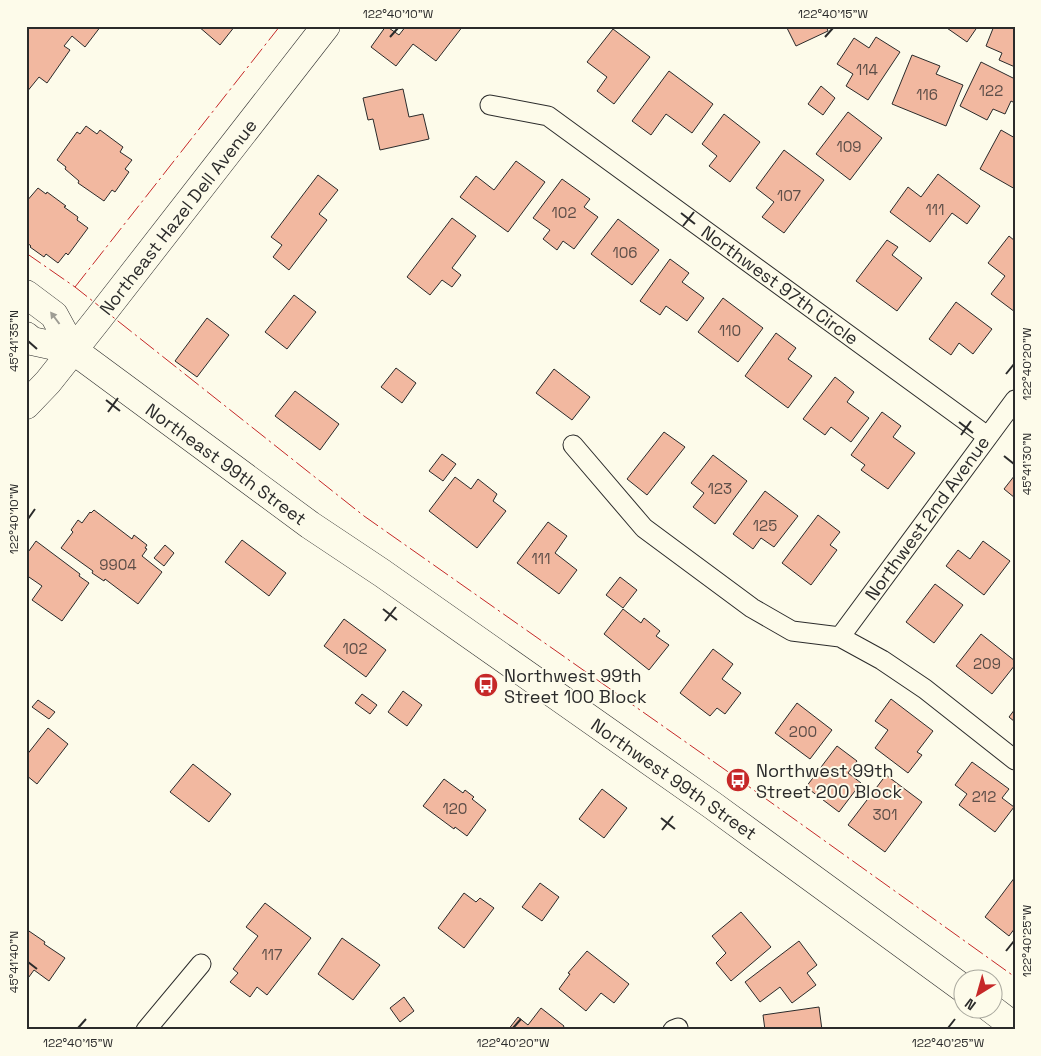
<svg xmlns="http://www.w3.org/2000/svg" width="1041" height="1056" font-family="'Space Grotesk',sans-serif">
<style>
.building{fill:#f2b8a0;stroke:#2b2b2b}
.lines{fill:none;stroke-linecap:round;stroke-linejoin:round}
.street-casing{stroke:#2b2b2b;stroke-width:21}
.secondary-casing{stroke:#2b2b2b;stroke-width:29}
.street{stroke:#fdfbea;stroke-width:19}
.secondary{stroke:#fdfbea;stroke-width:28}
.power{stroke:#c62828;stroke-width:1;stroke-dasharray:18 4 2.5 4;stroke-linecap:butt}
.oneway{fill:#9e9d94}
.ticks{fill:none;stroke:#2b2b2b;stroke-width:2}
.labels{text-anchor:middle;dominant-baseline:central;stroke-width:4;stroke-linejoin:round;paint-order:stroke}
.number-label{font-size:15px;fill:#5d4e48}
.street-label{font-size:18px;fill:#2b2b2b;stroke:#fdfbea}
.poi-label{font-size:18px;fill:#2b2b2b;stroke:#fdfbea;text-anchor:start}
.neatline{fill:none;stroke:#2b2b2b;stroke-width:2}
.ticks-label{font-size:12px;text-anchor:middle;fill:#2b2b2b}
</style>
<rect width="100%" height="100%" fill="#fdfbea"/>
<!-- building -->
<path class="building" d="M26 26H101L85 47 72 36 64 46 70 50 47 83 39 77 26 93Z
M198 26H235L220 45Z
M386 26 399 35 406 26H463L436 61 413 44 396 66 371 47Z
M786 26H826L828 31 796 46Z
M944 26H978L967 42Z
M994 26H1015V67L999 60 1002 53 986 46Z
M613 29 650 57 614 104 597 91 607 77 587 62Z
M876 37 900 52 868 100 846 86 853 74 837 64 854 38 869 48Z
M912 55 940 66 936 74 963 85 946 126 892 104Z
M981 62 1015 79V103L1011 101 1005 114 993 109 987 120 960 106Z
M669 71 713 104 692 133 666 114 651 135 632 121Z
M821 86 835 98 823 115 808 104Z
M403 89 409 117 423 114 429 139 380 150 373 119 368 120 363 98Z
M848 112 882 138 850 180 816 154Z
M724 114 760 142 730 182 709 166 717 156 702 144Z
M86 126 97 134 100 130 123 147 120 152 132 160 125 169 129 172 115 192 112 190 104 201 78 183 79 181 65 169 66 167 57 160 77 132 80 134Z
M1001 130 1015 138V189L980 169Z
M784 150 824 180 784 233 762 217 774 202 756 188Z
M516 161 545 182 508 232 460 197 476 176 494 190Z
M938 174 980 206 967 224 952 213 930 242 890 212 908 187 921 197Z
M318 175 338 190 319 214 327 220 289 270 273 257 282 245 271 237Z
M562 179 590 199 584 207 598 217 574 249 563 241 557 250 543 239 550 230 533 218Z
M38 188 46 194 47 192 66 206 64 207 78 217 77 220 88 228 68 255 66 253 58 263 46 254 44 257 30 247 31 246 26 242V202Z
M452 218 476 236 452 268 461 275 452 287 442 280 430 295 407 277Z
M618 219 659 250 632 285 591 254Z
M1009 236 1015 241V312L991 294 1005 276 988 263Z
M887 240 898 247 892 255 922 278 897 311 856 281Z
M670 259 689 273 682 282 704 298 687 321 666 306 660 315 640 301Z
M294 295 316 312 287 349 265 332Z
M723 298 763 328 738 362 698 332Z
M956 302 992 329 973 354 959 343 951 355 929 339Z
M207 318 229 335 197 377 175 361Z
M776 333 796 348 788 359 812 376 788 408 745 376Z
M396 368 416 383 402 403 381 387Z
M554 369 590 397 572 420 536 393Z
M835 377 854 392 847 402 869 418 851 442 831 427 825 435 803 419Z
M295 391 339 424 320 450 275 416Z
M882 412 901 426 893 437 915 453 888 489 861 470 865 465 851 455Z
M664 432 685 447 647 495 627 479Z
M442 454 456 464 443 481 429 471Z
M713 455 747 481 715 524 693 507 704 493 691 483Z
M1015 475V498L1004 489Z
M455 477 471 489 478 479 497 494 493 501 506 511 477 548 429 511Z
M765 491 798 516 774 547 761 538 753 549 733 534Z
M94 510 132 539 134 535 147 545 145 548 147 549 142 556 162 572 138 604 105 579 104 581 92 573 93 571 61 548 73 532 71 530 78 520 82 523 90 512 91 513Z
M818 515 840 532 830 545 837 550 811 585 782 563Z
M548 522 567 536 555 553 577 570 559 594 517 563Z
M242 540 286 573 269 596 225 562Z
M36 541 80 574 79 576 89 583 62 621 32 600 42 586 26 575V555Z
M983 541 1010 561 984 595 946 566 958 550 970 559Z
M165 545 174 553 164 566 154 558Z
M620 577 637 590 623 608 606 595Z
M935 584 963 605 934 643 906 622Z
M623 609 641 623 644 618 660 631 656 636 669 645 649 670 604 634Z
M344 619 386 650 366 677 324 646Z
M981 634 1015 661V665L992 694 956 666Z
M713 649 733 664 722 679 741 693 725 714 717 708 710 716 680 693Z
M403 691 422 705 407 726 388 712Z
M362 694 377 705 370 714 355 703Z
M891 699 933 731 917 752 922 755 908 773 875 748 888 730 875 721Z
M38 700 55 712 49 719 32 707Z
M797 703 832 730 810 759 775 733Z
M1015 709V722L1009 717Z
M48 728 68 744 37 784 26 775V756Z
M837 746 857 761 848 773 861 783 839 812 806 787Z
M972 762 1009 789 1002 798 1014 807 995 832 959 805 967 794 955 785Z
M193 764 231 794 209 822 170 792Z
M886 775 922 802 885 852 848 825Z
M444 779 463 793 465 790 474 797 472 799 486 810 467 836 455 827 454 829 423 806Z
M602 789 627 808 604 838 579 819Z
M1015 877V928L1009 936 985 917Z
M540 883 559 897 542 921 522 907Z
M464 893 476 902 480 898 494 908 464 948 438 928Z
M265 903 311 938 267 995 257 987 250 997 230 982 238 973 233 969 258 936 246 927Z
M741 912 771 947 731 981 716 963 726 953 712 936Z
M26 929 45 942 44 944 65 958 49 981 34 970 26 981Z
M342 938 380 965 353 1000 318 974Z
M799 941 817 965 807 973 816 985 792 1003 780 987 760 1002 745 982Z
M587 951 629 984 614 1003 601 993 586 1011 559 989 570 974 568 973Z
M404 997 414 1011 400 1022 390 1008Z
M819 1007 822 1030H765L763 1015Z
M541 1008 564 1026 562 1030H508L518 1017 528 1025Z"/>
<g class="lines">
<!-- street casing -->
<g class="street-casing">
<path id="street" d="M490 105 548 116 987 436
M573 445 644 528 752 608 792 631 840 637 882 660 925 689 1015 760
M840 637 1015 400
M146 1030 201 964
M673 1030 678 1028"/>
</g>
<!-- secondary casing -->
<g class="secondary-casing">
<path id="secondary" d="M26 294 54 315 73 350
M26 336 32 341 73 350 310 525 382 573 712 805 964 989
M26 405 48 382 98 319 326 26
M990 1008 1015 1027"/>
</g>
<!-- street -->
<use href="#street" class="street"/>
<!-- secondary -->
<use href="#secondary" class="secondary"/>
<!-- power -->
<path class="power" d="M26 253 75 287 364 516 734 776 1015 977
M75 287 280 26"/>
</g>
<!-- one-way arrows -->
<defs><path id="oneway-solid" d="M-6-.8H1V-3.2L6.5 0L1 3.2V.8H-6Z" transform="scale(1.25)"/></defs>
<use class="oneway" href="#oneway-solid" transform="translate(55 318) rotate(-127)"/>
<!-- ticks -->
<path class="ticks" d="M390 37 398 28M825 37 833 28M681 213 695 224M683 226 694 212M28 341 37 349M1006 374 1014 364M106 400 120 411M108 412 118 398M959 422 973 433M961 435 971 421M1004 456 1014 464M28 519 35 509M383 609 397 620M385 621 396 607M661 818 675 829M662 830 673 816M1006 951 1014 941M28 962 37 969M78 1028 86 1019M513 1028 521 1019M948 1028 955 1019"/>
<!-- icons -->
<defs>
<g id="bus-disc" transform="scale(1.25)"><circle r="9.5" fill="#c62828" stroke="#fdfbea"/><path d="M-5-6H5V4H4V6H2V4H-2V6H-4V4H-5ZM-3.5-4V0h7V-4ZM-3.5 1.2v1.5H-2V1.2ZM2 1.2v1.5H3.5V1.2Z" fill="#fff"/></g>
</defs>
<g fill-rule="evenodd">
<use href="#bus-disc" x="486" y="685"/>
<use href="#bus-disc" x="738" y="780"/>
</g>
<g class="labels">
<!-- number labels -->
<g class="number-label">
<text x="867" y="69">114</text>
<text x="991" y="90">122</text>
<text x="927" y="94">116</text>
<text x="849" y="146">109</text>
<text x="789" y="195">107</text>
<text x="935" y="209">111</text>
<text x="564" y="212">102</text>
<text x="625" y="252">106</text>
<text x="730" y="330">110</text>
<text x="720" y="488">123</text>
<text x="765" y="525">125</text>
<text x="541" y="558">111</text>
<text x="118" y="564">9904</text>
<text x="355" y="648">102</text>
<text x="987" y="663">209</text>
<text x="803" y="731">200</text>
<text x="984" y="796">212</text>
<text x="455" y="808">120</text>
<text x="885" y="814">301</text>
<text x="272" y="954">117</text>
</g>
<!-- street labels -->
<g class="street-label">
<text transform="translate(178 217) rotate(-52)">Northeast Hazel Dell Avenue</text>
<text transform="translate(780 285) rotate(36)">Northwest 97th Circle</text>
<text transform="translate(226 464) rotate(36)">Northeast 99th Street</text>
<text transform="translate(927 518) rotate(-54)">Northwest 2nd Avenue</text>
<text transform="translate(674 779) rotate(35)">Northwest 99th Street</text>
</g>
<!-- poi labels -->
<g class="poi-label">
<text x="504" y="675">Northwest 99th<tspan x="504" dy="21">Street 100 Block</tspan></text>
<text x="756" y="770">Northwest 99th<tspan x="756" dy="21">Street 200 Block</tspan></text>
</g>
</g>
<!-- border -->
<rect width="1041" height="1056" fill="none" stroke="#fdfbea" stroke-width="55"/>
<!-- north arrow -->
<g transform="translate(978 994) rotate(217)"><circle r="24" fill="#fdfbea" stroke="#a9a89e"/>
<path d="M0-4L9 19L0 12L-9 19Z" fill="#c62828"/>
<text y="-8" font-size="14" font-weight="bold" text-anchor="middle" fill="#2b2b2b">N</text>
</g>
<rect x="28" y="28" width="986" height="1000" class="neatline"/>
<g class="ticks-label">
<text x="398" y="18">122°40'10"W</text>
<text x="833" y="18">122°40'15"W</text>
<text transform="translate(14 341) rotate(-90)" y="4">45°41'35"N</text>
<text transform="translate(1027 364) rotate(-90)" y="4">122°40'20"W</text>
<text transform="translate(1027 464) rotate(-90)" y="4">45°41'30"N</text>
<text transform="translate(14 519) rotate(-90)" y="4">122°40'10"W</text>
<text transform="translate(1027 941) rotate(-90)" y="4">122°40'25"W</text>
<text transform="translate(14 962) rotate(-90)" y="4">45°41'40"N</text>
<text x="78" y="1047">122°40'15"W</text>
<text x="513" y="1047">122°40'20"W</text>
<text x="948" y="1047">122°40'25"W</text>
</g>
</svg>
